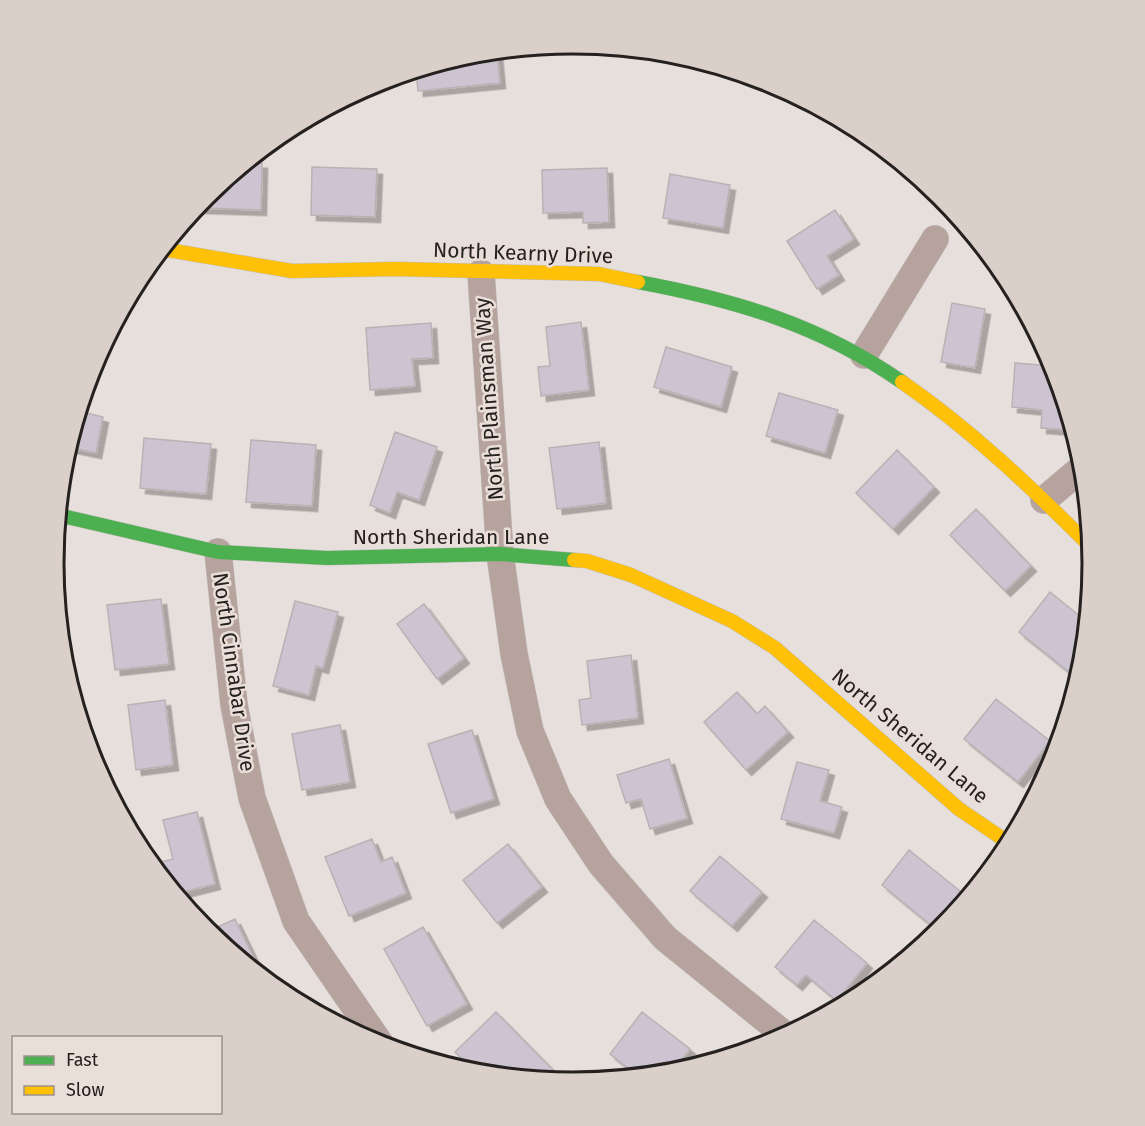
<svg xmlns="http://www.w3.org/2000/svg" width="1145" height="1126" font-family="'Fira Sans',sans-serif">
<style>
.building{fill:#cdc4d2;stroke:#b7b3b4;stroke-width:1.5;filter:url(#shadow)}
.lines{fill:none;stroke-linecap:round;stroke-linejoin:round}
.street-casing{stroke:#c2bebb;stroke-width:28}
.fast-casing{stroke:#c2bebb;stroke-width:15}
.slow-casing{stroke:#c2bebb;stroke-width:15}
.street{stroke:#b6a39e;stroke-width:27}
.fast{stroke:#4caf50;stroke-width:14}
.slow{stroke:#ffc107;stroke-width:14}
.labels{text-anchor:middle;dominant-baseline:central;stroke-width:5;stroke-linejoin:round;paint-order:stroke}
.street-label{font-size:21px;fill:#25211f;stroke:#eaded8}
.rim{fill:none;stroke:#25211f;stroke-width:3}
</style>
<defs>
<filter id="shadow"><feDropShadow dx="5.5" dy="5.5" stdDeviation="0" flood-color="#0004"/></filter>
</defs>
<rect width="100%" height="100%" fill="#e6dfdc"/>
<!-- building -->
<path class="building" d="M497 51 500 83 418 91 416 70 471 53Z
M246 162 262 163 261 210 200 208V202L205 195Z
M312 167 377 169 375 217 311 215Z
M607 168 609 222 583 223V212L543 213 542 170Z
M670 174 730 185 723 228 663 218Z
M835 210 854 239 827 256 839 275 817 289 787 241Z
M952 303 985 309 975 368 941 362Z
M581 322 589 390 541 396 538 367 550 366 546 327Z
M431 323 433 358 412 359 415 386 370 390 366 328Z
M666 347 732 367 721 407 654 387Z
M1015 363 1053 366 1069 418 1068 430 1041 428 1042 410 1012 407Z
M779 393 838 410 825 453 766 436Z
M78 411 103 417 96 453 67 447Z
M395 432 437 447 419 500 397 492 390 513 370 505Z
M144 438 211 444 206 494 140 488Z
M251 440 316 445 312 506 246 502Z
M599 442 606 503 557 509 549 448Z
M897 450 934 487 893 529 856 493Z
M976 509 1031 566 1005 591 950 535Z
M1050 592 1086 621 1082 665 1078 679 1019 632Z
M161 599 169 664 115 670 107 605Z
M295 601 338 612 323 668 316 666 309 695 273 686Z
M424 604 464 658 437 679 397 624Z
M631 655 638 718 582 725 579 700 591 698 587 661Z
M737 692 757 714 765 706 788 732 746 770 704 722Z
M996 699 1050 741 1018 782 964 739Z
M165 700 173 765 136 770 128 705Z
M340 725 350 782 302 790 292 734Z
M472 730 494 799 451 813 428 744Z
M669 759 687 818 650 829 641 799 626 803 617 775Z
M797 762 829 770 820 801 842 807 834 833 781 819Z
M197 812 215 884 175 894 166 883 161 862 173 859 163 820Z
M372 839 381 862 392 857 406 893 349 916 325 857Z
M508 844 542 887 497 923 463 880Z
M909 850 965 895 937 930 882 885Z
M720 856 762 892 732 926 690 891Z
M235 919 260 971 257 973 207 932Z
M814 920 867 963 837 1001 806 975 797 985 775 967Z
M423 927 467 1004 427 1026 384 949Z
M496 1012 562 1079 559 1081 476 1073 455 1052Z
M642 1012 690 1049 671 1073 638 1076 610 1054Z"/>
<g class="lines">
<!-- street casing -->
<g class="street-casing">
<path id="street" d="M481 273 500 554 514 654 530 731 558 799 601 864 665 938 785 1035
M864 355 935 239
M1044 500 1083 467
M218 552 234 705 252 798 296 921 381 1045"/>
</g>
<!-- fast casing -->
<g class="fast-casing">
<path id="fast" d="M638 282C735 300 820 325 902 382
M58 515 218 552 327 558 500 554 574 560"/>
</g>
<!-- slow casing -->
<g class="slow-casing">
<path id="slow" d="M162 249 292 271 396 269 599 274 638 282
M902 382C970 429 1031 487 1090 546
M574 560 587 561 631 575 732 621 775 648 959 809 1009 843"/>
</g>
<!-- street -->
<use href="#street" class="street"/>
<!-- fast -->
<use href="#fast" class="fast"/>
<!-- slow -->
<use href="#slow" class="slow"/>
</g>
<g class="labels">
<!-- street labels -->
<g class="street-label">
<text transform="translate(523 253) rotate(2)">North Kearny Drive</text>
<text transform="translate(489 399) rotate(-94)">North Plainsman Way</text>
<text x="451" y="537">North Sheridan Lane</text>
<text transform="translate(234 672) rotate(82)">North Cinnabar Drive</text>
<text transform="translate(910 736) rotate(40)">North Sheridan Lane</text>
</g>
</g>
<!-- crop -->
<path d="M0 0H1145V1126H0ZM64 563a509 509 0 1 1 1018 0a509 509 0 1 1-1018 0Z" fill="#dacfc9" fill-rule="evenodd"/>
<path class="rim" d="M64 563a509 509 0 1 1 1018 0a509 509 0 1 1-1018 0Z"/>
<!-- legend -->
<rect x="12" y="1036" width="210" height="78" fill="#eaded8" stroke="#9b928e" stroke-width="1.5"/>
<rect x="24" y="1056" width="30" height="9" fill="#4caf50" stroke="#9b928e" stroke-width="1.5"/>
<text x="66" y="1066" font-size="18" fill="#25211f">Fast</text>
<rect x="24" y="1086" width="30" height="9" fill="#ffc107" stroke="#9b928e" stroke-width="1.5"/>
<text x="66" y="1096" font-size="18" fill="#25211f">Slow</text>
</svg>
